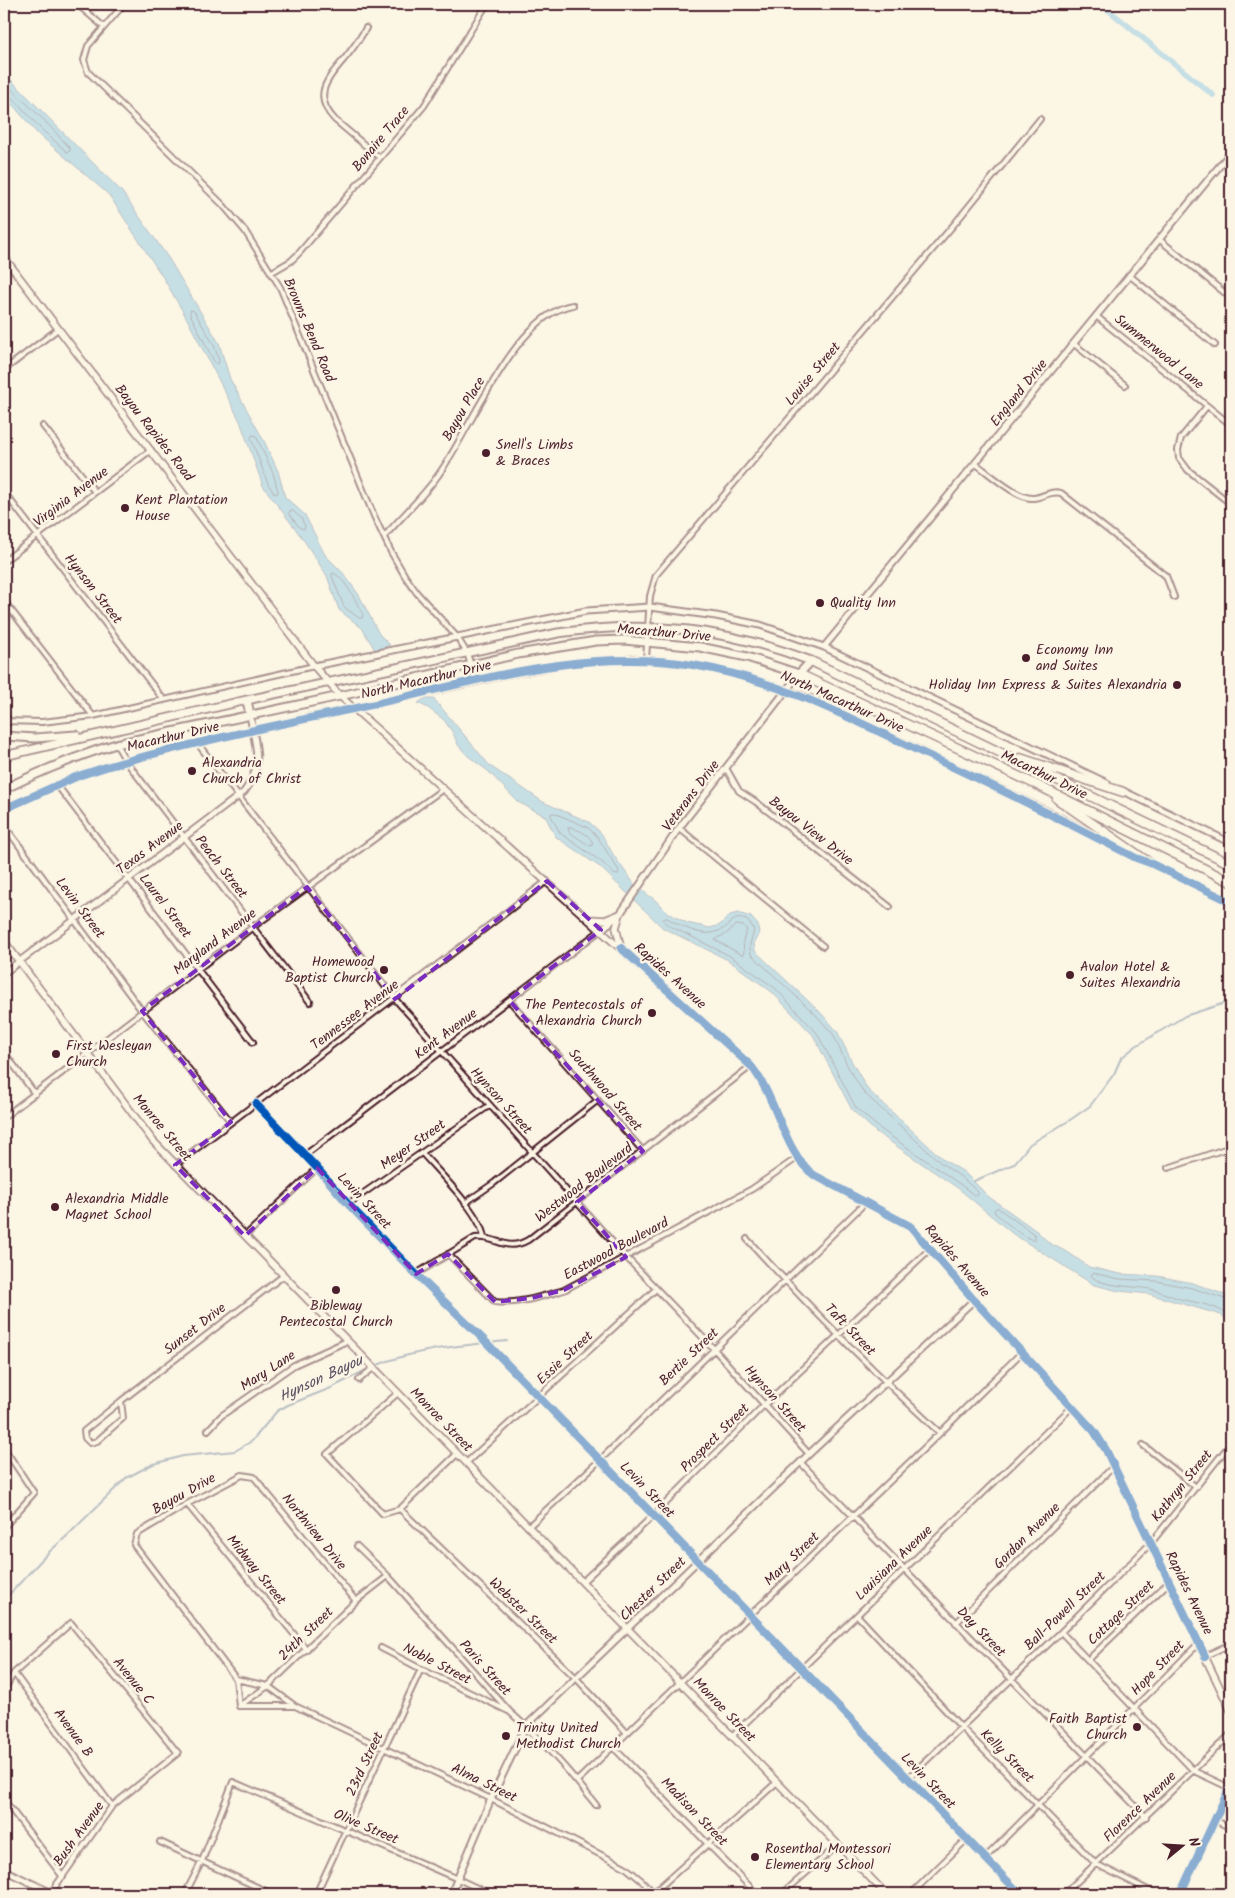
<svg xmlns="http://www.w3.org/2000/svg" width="1235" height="1898" font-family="Kalam,sans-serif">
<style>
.water{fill:#84c3e4;stroke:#6d819a}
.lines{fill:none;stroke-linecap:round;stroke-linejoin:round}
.shore{stroke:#616175;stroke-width:1}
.stream{stroke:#6d819a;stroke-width:2}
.canal{stroke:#84c3e4;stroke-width:5.5}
.minor-casing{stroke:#4a1f2b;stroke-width:8}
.tertiary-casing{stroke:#4a1f2b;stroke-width:9}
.secondary-casing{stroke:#4a1f2b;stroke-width:9}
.primary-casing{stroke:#4a1f2b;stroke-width:10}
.trunk-casing{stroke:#4a1f2b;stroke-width:11}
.motorway-casing{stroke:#4a1f2b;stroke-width:11}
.minor{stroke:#fcf5e5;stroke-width:4}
.tertiary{stroke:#fcf5e5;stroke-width:5}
.secondary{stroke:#fcf5e5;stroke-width:5.5}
.primary{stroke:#fcf5e5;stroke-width:6}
.trunk{stroke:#fcf5e5;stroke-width:7}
.motorway{stroke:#fcf5e5;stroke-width:8}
.cycleway-casing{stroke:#fcf5e5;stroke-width:11}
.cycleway{stroke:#0057b8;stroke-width:8}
.marked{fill:none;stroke:#7b2cbf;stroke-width:4;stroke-dasharray:10 6;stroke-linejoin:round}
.poi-dot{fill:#4a1f2b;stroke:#fcf5e5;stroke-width:2}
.labels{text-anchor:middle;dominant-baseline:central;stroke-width:5;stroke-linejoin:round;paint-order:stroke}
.street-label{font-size:14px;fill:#4a1f2b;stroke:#fcf5e5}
.poi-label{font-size:14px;fill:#4a1f2b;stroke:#fcf5e5;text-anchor:start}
.water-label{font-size:15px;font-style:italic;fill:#5b5062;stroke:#fcf5e5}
</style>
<rect width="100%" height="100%" fill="#fcf5e5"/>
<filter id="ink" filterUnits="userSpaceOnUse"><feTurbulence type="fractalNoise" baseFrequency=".02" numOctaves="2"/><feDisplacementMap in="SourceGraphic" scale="10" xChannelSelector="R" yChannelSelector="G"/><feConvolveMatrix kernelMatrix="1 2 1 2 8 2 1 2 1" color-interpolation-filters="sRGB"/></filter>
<g filter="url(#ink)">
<!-- water -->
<path class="water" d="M4 76 9 78 122 192 169 259 219 343 230 379 264 441 278 471 285 497 305 515 325 555 343 573 359 595 379 634 390 645 375 650 362 628 339 610 327 576 303 539 263 486 240 421 186 317 164 279 109 195 36 132 11 103 4 101Z
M424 699H434L490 766 543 802 589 822 601 833 614 856 635 885 655 900 668 913 687 923 710 928 720 925 730 915 738 913 751 917 758 925 759 934 754 942 755 951 820 1012 837 1031 853 1064 868 1090 944 1160 964 1172 989 1197 1038 1232 1049 1243 1069 1253 1089 1267 1120 1274 1157 1276 1193 1283 1231 1297V1323L1221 1315 1149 1294 1119 1291 1094 1285 1013 1234 959 1189 876 1132 852 1110 813 1035 772 992 728 960 663 928 600 867 556 837 545 816 518 802 488 771 468 756 458 745 453 733 444 720 428 708 418 703Z"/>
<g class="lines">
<!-- shore -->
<path class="shore" d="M4 82 44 120 70 148V151L67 152 40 128 14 99 4 97
M191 310 194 311 214 345 219 361 218 364 215 363 190 314Z
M253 435 256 436 273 473 278 491 277 494 274 493 268 484 251 438Z
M290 511H293L301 518 305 526 304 529 300 528 289 514Z
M333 573C344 576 358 605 363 615L362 618H359L344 607 332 576Z
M554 813 587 827 597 836 619 871 618 874 615 875 603 863 560 833 551 816V814Z
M571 827C580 831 592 835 593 845L590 846 569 832 568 828Z
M667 918C679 925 697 935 711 933 714 932 720 931 723 929 732 924 733 915 746 920 749 922 752 925 753 928 756 935 747 941 751 954L816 1015 833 1034 848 1067 864 1093 941 1163 961 1177 978 1192V1195H974L961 1185 879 1128 856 1108 817 1033 775 988 730 956 666 924 663 920Z
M736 925 744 926 747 930 743 940 744 953 742 955 715 940 717 938 726 934Z
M998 1208 1035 1235V1240H1032L1015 1230 994 1212 995 1209Z
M1231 1301 1192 1288 1156 1281 1119 1279 1093 1273 1091 1275C1098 1287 1137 1286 1150 1289 1160 1291 1170 1296 1180 1299 1198 1303 1217 1305 1231 1317"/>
<!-- stream -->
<path class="stream" d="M974 1181 1014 1164 1030 1144 1070 1120 1090 1106 1114 1074 1121 1058 1136 1046 1185 1016 1231 1001
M375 1366C416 1349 463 1345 507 1341
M4 1600 48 1553 68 1535 126 1478 153 1464 183 1456 235 1451 252 1441 277 1411 288 1405 331 1388 370 1368"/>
<!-- canal -->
<path class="canal" d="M1101 4 1213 95"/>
<!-- minor casing -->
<g class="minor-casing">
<path id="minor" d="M77 4 104 27
M124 4 88 46 84 60 88 72 223 205 245 231 280 287 374 516 391 552 405 576 417 593 457 637 467 653 476 681
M366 28C360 39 353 48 346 57 328 78 311 95 335 120L380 158
M1160 240 1231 298
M272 272 291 261 300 252 424 106 487 4
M1129 275 1215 345
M1096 316 1231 425
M1074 344 1125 385
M4 370 58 329
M1207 406 1181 438 1178 450 1179 458 1188 470 1231 504
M43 426 95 492
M976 464C989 473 1018 500 1034 498 1044 497 1050 490 1061 493L1166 576 1174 597
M4 492 164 700
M384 537C402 516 424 496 439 474 471 429 516 313 573 305
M4 561 151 450
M4 601 93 716
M646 660 650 596 656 575 956 222 1040 119
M4 714 10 722
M4 721 42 722 93 716 314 666
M116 744 126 761 184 837 310 1002
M198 744 395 999 626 1257 713 1348 809 1454
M726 768 739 791 756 802 890 907
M57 785 253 1042
M4 809 78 776 126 761 312 716 353 709
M4 825 142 1011 231 1122
M679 828 823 946
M509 1000 643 1151
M4 1052 35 1094
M256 1104 317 1168 348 1204 416 1274 482 1338 1020 1894
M4 1117 253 927 443 789
M422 1153C439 1173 481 1213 484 1238
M305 1155 601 930
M175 1165 547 881
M1168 1168 1231 1147
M465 1203 494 1183 598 1100
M348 1204 490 1105
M245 1236 317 1168
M747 1239C808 1306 873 1371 940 1433
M448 1254 495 1302C517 1305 543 1296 564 1290L752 1189 797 1158
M416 1274 475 1238C496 1235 505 1253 528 1240L751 1066
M359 1380 373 1368
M398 1393 327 1454 383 1514 400 1509 457 1454
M121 1401 283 1276
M121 1401 123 1418 97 1441 90 1443 85 1438 84 1431Z
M208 1430 221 1416 294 1365 347 1341
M1143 1445 1196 1487
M4 1448 34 1493 4 1527
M466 1463 656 1289
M801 1463 1146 1817
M187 1504 307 1650
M400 1509 576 1678 627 1733
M528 1527 600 1460 866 1202
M357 1546 388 1576 510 1712C542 1740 570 1772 596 1805
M582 1582 654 1515 764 1405 930 1249
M857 1615 961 1727 1096 1864 1156 1894
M956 1623 1114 1466
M1061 1632 1194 1771 1230 1788
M381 1648 421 1669 508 1711
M1205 1656 1231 1644
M1088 1660 1170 1581
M14 1673 112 1806
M236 1679 268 1686 295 1706 491 1799 625 1867 641 1880 655 1894
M4 1690 14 1673 71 1623 178 1753 112 1806 50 1894
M239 1706 236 1679 134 1545 137 1534 187 1504 242 1475 254 1477 356 1601
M239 1706 268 1686 356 1601 388 1576
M239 1706H294
M732 1736 1072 1407
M613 1747 757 1894
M908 1778 1061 1632 1151 1543 1231 1443
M577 1781 940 1433 1022 1352
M4 1800 63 1877
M1214 1820 1231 1828
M160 1842 272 1894
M985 1858 1199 1643
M185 1894 202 1861 233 1782 458 1879 490 1894
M316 1894 421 1669
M652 1894 777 1782
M782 1894 838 1845
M911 1894 967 1839
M1064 1894 1231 1734"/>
</g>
<!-- tertiary casing -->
<g class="tertiary-casing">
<path id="tertiary" d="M824 647 1231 152
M314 666 586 611 650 607 716 616 760 625 824 647 1107 783
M353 709 504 675 578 662 633 659 694 665 747 677 810 698 1053 814 1138 858
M1121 790 1231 843
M1149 862 1231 902
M601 930 620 914 679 828 799 674
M4 973 244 792C265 765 255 745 250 715
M4 1870 54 1894
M451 1894 491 1799 526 1726 809 1454 974 1300"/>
</g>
<!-- secondary casing -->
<g class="secondary-casing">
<path id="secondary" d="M4 257 314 666 340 696 751 1066C776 1096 785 1155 814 1175L910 1226 974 1300 1094 1431 1106 1450 1231 1711
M620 914 616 928 621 948
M589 919 605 920 620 914
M4 941 153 1141 886 1894"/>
</g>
<!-- primary casing -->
<g class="primary-casing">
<path id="primary" d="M1180 1894 1231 1785"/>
</g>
<!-- trunk casing -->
<g class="trunk-casing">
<path id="trunk" d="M247 700 250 715
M4 736 35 738 76 735
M4 756 247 700 558 633C650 620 724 628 811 661L799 674 747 657 700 647 624 640 596 641 518 654 340 696 116 744C77 756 41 771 4 789"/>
</g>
<!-- motorway casing -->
<g class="motorway-casing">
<path id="motorway" d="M811 661 1231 864
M799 674 1035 784 1231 882
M1020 758 1123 792
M1057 799 1150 863"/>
</g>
<!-- minor -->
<use href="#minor" class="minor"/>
<!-- tertiary -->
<use href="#tertiary" class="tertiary"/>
<!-- secondary -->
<use href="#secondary" class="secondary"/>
<!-- primary -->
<use href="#primary" class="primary"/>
<!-- trunk -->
<use href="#trunk" class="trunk"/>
<!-- motorway -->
<use href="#motorway" class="motorway"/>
<!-- cycleway casing -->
<g class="cycleway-casing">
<path id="cycleway" d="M4 809 78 776 106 767C191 742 279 725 366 706 473 682 582 647 693 665 775 679 847 716 921 752 994 786 1065 821 1136 858L1150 863 1231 902
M621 948 751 1066C776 1096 785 1155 814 1175L910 1226 974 1300 1094 1431 1106 1450 1205 1656
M256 1104 317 1168 348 1204 416 1274 482 1338 1020 1894
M1180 1894 1231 1785"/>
</g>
<!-- cycleway -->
<use href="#cycleway" class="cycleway"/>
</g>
</g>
<!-- marked area -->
<path d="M0 0H1235V1898H0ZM547 881 601 930 509 1000 643 1151 577 1202 626 1257 564 1290 532 1298 495 1302 448 1254 416 1274 317 1168 245 1236 175 1165 231 1122 142 1011 307 887 395 999Z" fill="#fcf5e5" fill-opacity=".55" fill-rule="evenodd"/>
<path class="marked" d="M547 881 601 930 509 1000 643 1151 577 1202 626 1257 564 1290 532 1298 495 1302 448 1254 416 1274 317 1168 245 1236 175 1165 231 1122 142 1011 307 887 395 999Z"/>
<!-- markers -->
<g class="poi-dot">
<circle cx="486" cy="453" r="5"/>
<circle cx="125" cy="508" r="5"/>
<circle cx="820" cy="603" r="5"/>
<circle cx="1026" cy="658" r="5"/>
<circle cx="1177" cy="685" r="5"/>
<circle cx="192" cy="771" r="5"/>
<circle cx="384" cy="970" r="5"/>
<circle cx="1070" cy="975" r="5"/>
<circle cx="652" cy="1013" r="5"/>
<circle cx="56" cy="1054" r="5"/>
<circle cx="55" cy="1207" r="5"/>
<circle cx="336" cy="1290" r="5"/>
<circle cx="1137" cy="1727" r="5"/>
<circle cx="506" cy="1736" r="5"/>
<circle cx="755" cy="1857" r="5"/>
</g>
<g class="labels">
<!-- street labels -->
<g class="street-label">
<text transform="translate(381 139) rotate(-50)">Bonaire Trace</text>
<text transform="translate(309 330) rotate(67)">Browns Bend Road</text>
<text transform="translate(1159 352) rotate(39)">Summerwood Lane</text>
<text transform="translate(813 374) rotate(-50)">Louise Street</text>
<text transform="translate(1019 393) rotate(-51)">England Drive</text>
<text transform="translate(464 409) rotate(-60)">Bayou Place</text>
<text transform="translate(154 433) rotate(52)">Bayou Rapides Road</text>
<text transform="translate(71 497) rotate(-37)">Virginia Avenue</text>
<text transform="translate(93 589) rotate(52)">Hynson Street</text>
<text transform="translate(664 633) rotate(5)">Macarthur Drive</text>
<text transform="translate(426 680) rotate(-13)">North Macarthur Drive</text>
<text transform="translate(842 702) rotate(24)">North Macarthur Drive</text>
<text transform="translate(173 737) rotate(-13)">Macarthur Drive</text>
<text transform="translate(1044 775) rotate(26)">Macarthur Drive</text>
<text transform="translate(691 796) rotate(-53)">Veterans Drive</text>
<text transform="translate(811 831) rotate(38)">Bayou View Drive</text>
<text transform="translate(150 848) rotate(-37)">Texas Avenue</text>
<text transform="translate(221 867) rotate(52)">Peach Street</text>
<text transform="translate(165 906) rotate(53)">Laurel Street</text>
<text transform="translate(80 908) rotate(53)">Levin Street</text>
<text transform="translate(215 942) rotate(-37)">Maryland Avenue</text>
<text transform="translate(670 976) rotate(42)">Rapides Avenue</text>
<text transform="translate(355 1015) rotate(-37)">Tennessee Avenue</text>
<text transform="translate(446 1034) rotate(-37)">Kent Avenue</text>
<text transform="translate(605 1090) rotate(49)">Southwood Street</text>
<text transform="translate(501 1101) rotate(48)">Hynson Street</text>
<text transform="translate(162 1128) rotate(50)">Monroe Street</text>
<text transform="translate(413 1145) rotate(-35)">Meyer Street</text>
<text transform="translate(584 1183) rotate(-38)">Westwood Boulevard</text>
<text transform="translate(364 1201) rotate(47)">Levin Street</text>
<text transform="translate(616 1249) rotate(-28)">Eastwood Boulevard</text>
<text transform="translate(957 1261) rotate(49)">Rapides Avenue</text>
<text transform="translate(195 1329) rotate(-38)">Sunset Drive</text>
<text transform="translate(850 1330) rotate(46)">Taft Street</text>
<text transform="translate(689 1357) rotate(-44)">Bertie Street</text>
<text transform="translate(565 1358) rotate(-43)">Essie Street</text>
<text transform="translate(268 1371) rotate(-33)">Mary Lane</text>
<text transform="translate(775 1399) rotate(48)">Hynson Street</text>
<text transform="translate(441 1420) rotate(46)">Monroe Street</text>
<text transform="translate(715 1438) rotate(-45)">Prospect Street</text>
<text transform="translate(1182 1486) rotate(-51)">Kathryn Street</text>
<text transform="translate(647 1490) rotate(46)">Levin Street</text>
<text transform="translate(184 1494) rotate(-29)">Bayou Drive</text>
<text transform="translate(314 1532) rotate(51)">Northview Drive</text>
<text transform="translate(1027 1536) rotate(-45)">Gordan Avenue</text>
<text transform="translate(792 1559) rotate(-44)">Mary Street</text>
<text transform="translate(894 1563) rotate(-44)">Louisiana Avenue</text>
<text transform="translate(256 1570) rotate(51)">Midway Street</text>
<text transform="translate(653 1589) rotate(-44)">Chester Street</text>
<text transform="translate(1189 1593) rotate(64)">Rapides Avenue</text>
<text transform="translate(523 1611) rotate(44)">Webster Street</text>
<text transform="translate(1065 1611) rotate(-44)">Ball-Powell Street</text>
<text transform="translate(1121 1613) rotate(-44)">Cottage Street</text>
<text transform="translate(981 1632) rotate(46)">Day Street</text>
<text transform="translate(306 1634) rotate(-44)">24th Street</text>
<text transform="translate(437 1664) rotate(27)">Noble Street</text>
<text transform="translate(485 1668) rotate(48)">Paris Street</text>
<text transform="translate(1158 1668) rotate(-46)">Hope Street</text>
<text transform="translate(133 1681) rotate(51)">Avenue C</text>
<text transform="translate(724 1710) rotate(46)">Monroe Street</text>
<text transform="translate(73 1733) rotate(54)">Avenue B</text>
<text transform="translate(1007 1756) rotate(45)">Kelly Street</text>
<text transform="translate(365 1764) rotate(-65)">23rd Street</text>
<text transform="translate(928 1781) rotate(46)">Levin Street</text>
<text transform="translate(484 1783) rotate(26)">Alma Street</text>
<text transform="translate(1140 1807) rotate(-44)">Florence Avenue</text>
<text transform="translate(694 1812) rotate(46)">Madison Street</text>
<text transform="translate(366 1827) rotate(23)">Olive Street</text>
<text transform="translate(79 1834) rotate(-54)">Bush Avenue</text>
</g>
<!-- poi labels -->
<g class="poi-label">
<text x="496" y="445">Snell's Limbs<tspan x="496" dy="16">&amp; Braces</tspan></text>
<text x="135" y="500">Kent Plantation<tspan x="135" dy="16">House</tspan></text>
<text x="830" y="603">Quality Inn</text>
<text x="1036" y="650">Economy Inn<tspan x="1036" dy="16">and Suites</tspan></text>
<text x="1167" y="685" text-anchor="end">Holiday Inn Express &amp; Suites Alexandria</text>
<text x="202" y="763">Alexandria<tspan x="202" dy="16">Church of Christ</tspan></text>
<text x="374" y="962" text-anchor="end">Homewood<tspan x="374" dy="16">Baptist Church</tspan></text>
<text x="1080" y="967">Avalon Hotel &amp;<tspan x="1080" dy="16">Suites Alexandria</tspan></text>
<text x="642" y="1005" text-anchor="end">The Pentecostals of<tspan x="642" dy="16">Alexandria Church</tspan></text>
<text x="66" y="1046">First Wesleyan<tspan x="66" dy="16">Church</tspan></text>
<text x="65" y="1199">Alexandria Middle<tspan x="65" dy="16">Magnet School</tspan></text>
<text x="336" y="1306" text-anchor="middle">Bibleway<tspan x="336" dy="16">Pentecostal Church</tspan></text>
<text x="1127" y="1719" text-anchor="end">Faith Baptist<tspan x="1127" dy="16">Church</tspan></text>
<text x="516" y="1728">Trinity United<tspan x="516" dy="16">Methodist Church</tspan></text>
<text x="765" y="1849">Rosenthal Montessori<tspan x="765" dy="16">Elementary School</tspan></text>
</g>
<!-- water labels -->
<g class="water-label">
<text transform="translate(321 1379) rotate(-25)">Hynson Bayou</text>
</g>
</g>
<!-- margin -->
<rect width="1235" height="1898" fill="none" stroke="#fcf5e5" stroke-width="20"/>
<rect x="10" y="10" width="1215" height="1878" fill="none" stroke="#4a1f2b" stroke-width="2" filter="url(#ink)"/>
<!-- north arrow -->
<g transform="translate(1182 1846) rotate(72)" stroke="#fcf5e5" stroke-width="4" paint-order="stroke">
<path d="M0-4L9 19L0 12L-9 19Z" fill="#4a1f2b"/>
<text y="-8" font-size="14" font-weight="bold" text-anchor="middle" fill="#4a1f2b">N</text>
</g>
</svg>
